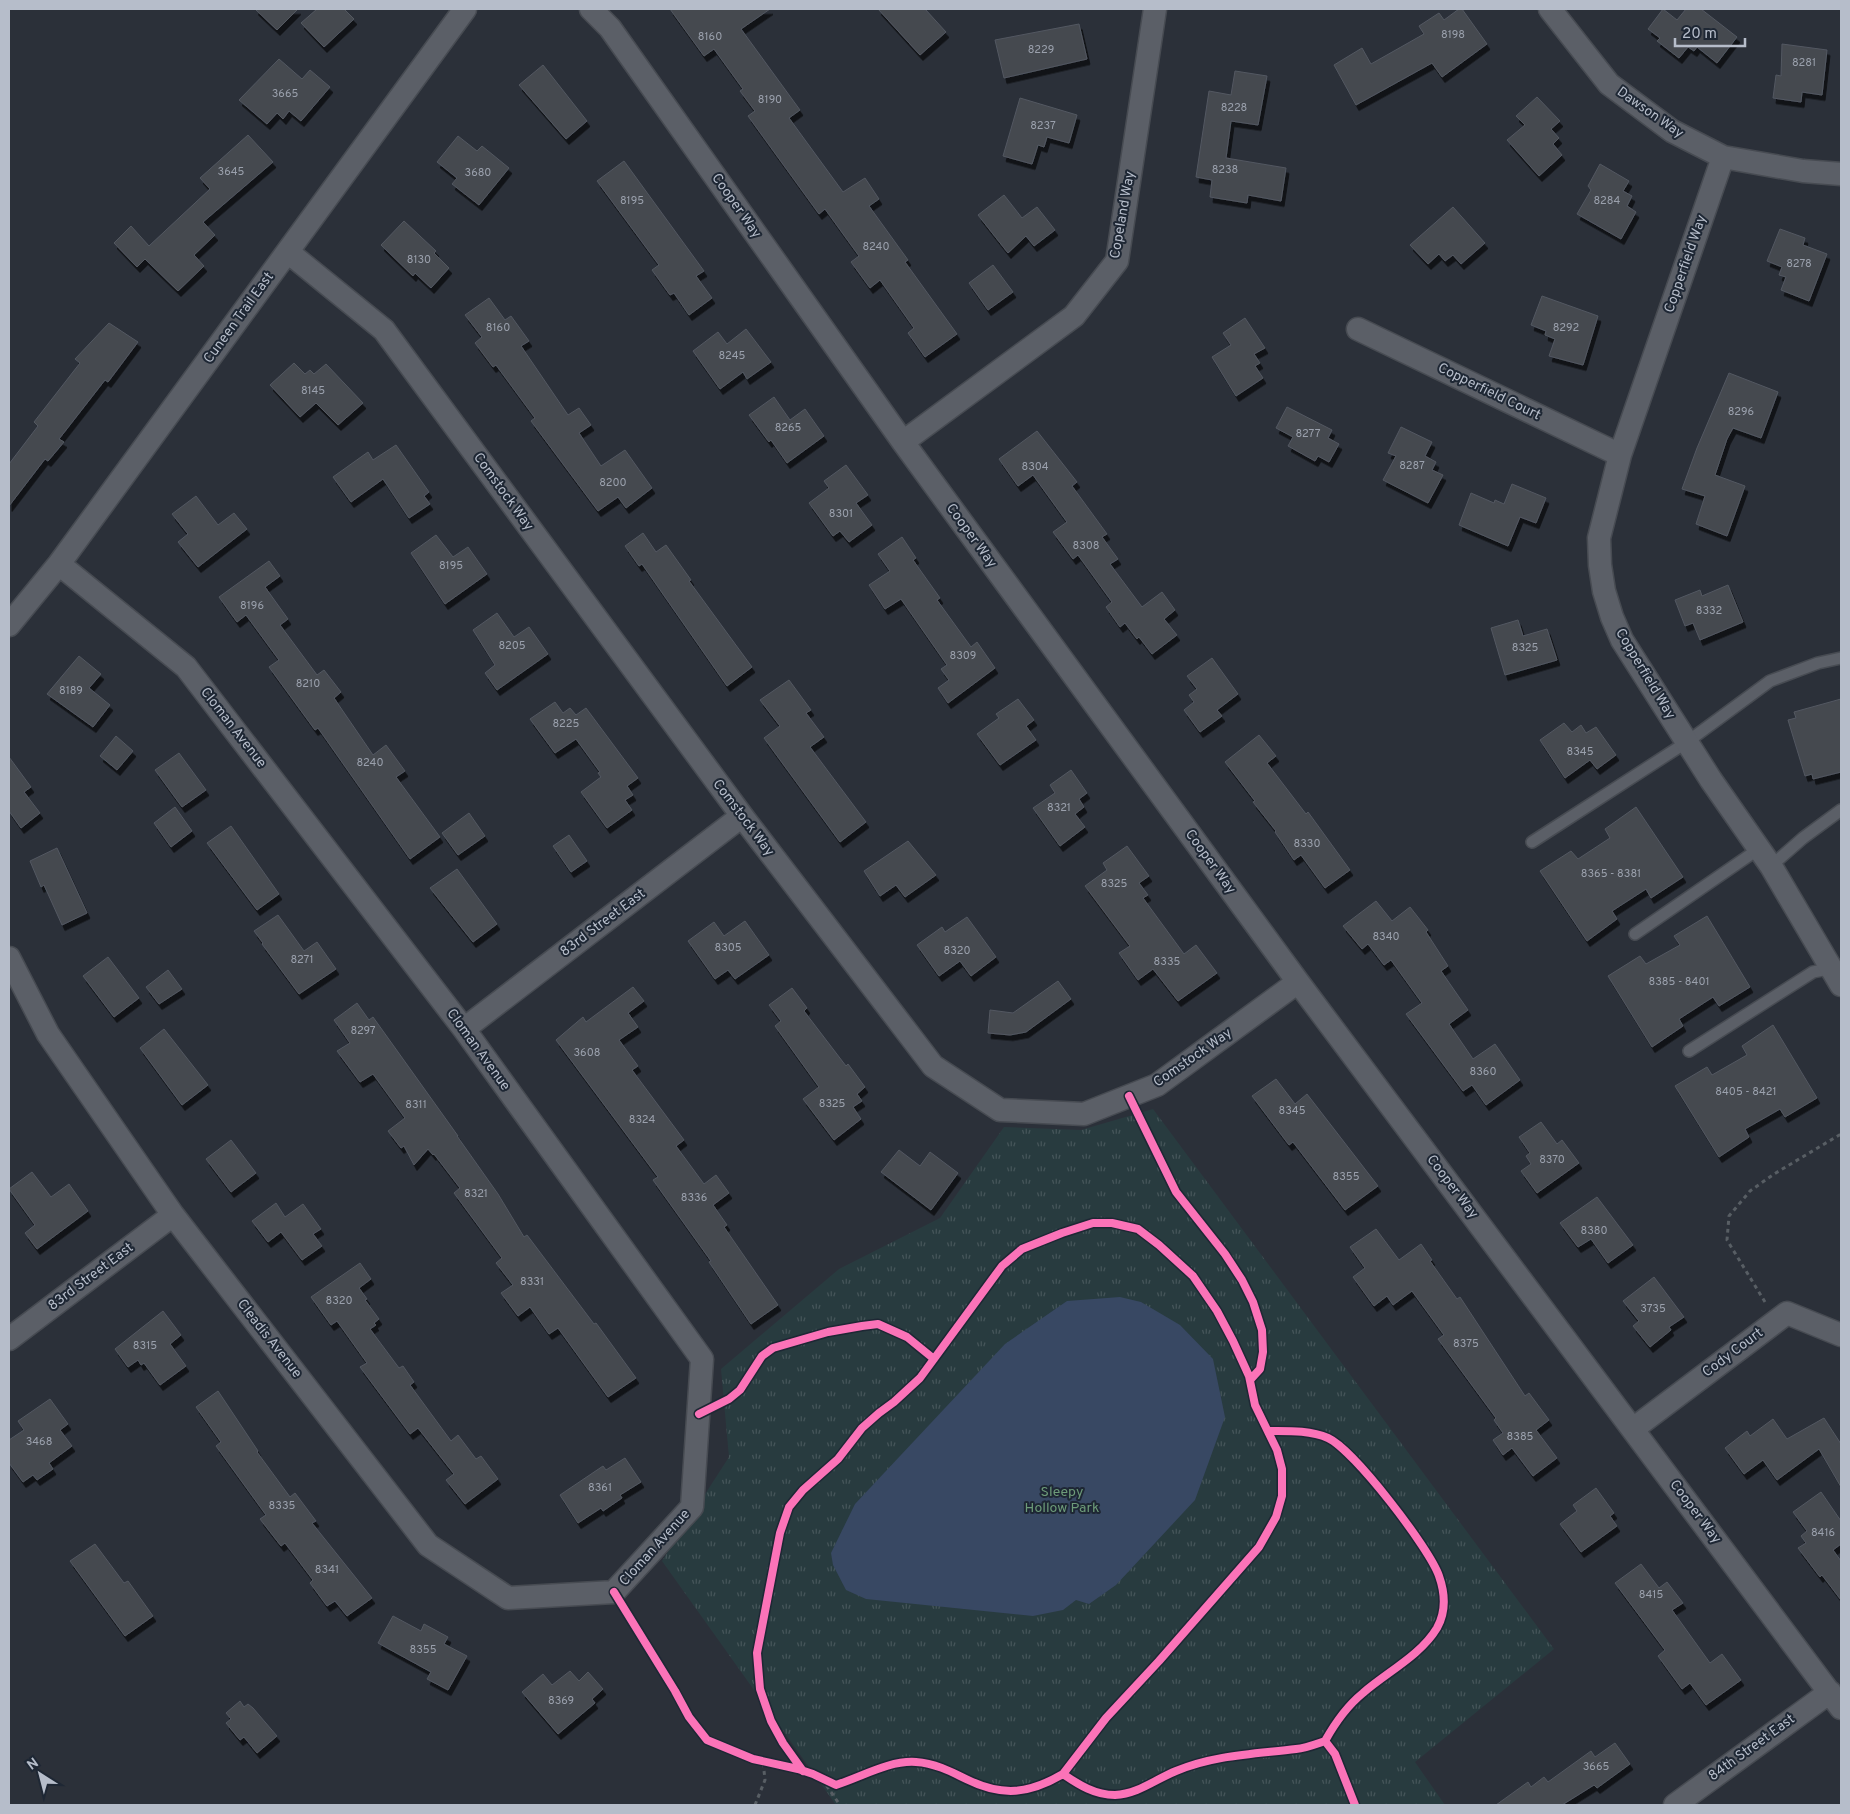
<svg xmlns="http://www.w3.org/2000/svg" width="1850" height="1814" font-family="Overpass,sans-serif">
<style>
.park{fill:url(#park-tufts)}
.water{fill:#384863}
.building{fill:#444850;stroke:#535861;filter:url(#shadow)}
.lines{fill:none;stroke-linecap:round;stroke-linejoin:round}
.service-casing{stroke:#474b52;stroke-width:14}
.minor-casing{stroke:#474b52;stroke-width:25}
.path{stroke:#585e64;stroke-width:3;stroke-dasharray:4 4;stroke-linecap:butt}
.service{stroke:#5b5f67;stroke-width:11}
.minor{stroke:#5b5f67;stroke-width:22}
.cycleway-casing{stroke:#1e2734;stroke-width:11}
.cycleway{stroke:#fb73b8;stroke-width:8}
.labels{text-anchor:middle;dominant-baseline:central;stroke-width:4;stroke-linejoin:round;paint-order:stroke}
.number-label{font-size:11px;fill:#9aa0ac}
.street-label{font-size:14px;fill:#b6bdca;stroke:#1e2734}
.park-label{font-size:14px;fill:#6d9b79;stroke:#1e2734}
</style>
<defs>
<pattern id="park-tufts" width="24" height="20" patternUnits="userSpaceOnUse" patternTransform="scale(1.25)"><rect width="24" height="20" fill="#283b3f"/><path d="M3 7l-1-3M5 7V3M7 7l1-3M15 17l-1-3M17 17v-4M19 17l1-3" fill="none" stroke="#455559"/></pattern>
<filter id="shadow"><feDropShadow dx="3" dy="5.5" stdDeviation="0" flood-color="#0009"/></filter>
</defs>
<rect width="100%" height="100%" fill="#2b3039"/>
<!-- park -->
<path class="park" d="M1153 1109 1554 1649 1415 1762 1445 1805H836L662 1561 729 1457 721 1369 839 1269 940 1218 1004 1127 1081 1130Z"/>
<!-- water -->
<path class="water" d="M1120 1297 1141 1302 1180 1325 1213 1359 1225 1417 1195 1500 1116 1585 1089 1604 1076 1600 1063 1610 1033 1616 866 1599 846 1590 833 1565 831 1553 855 1504 1005 1344 1067 1301Z"/>
<!-- building -->
<path class="building" d="M255 9H298L277 30Z
M317 9H344L354 19 324 47 301 23Z
M670 9H770L741 29 800 110 789 118 843 192 865 178 879 199 869 206 908 260 905 262 957 334 925 357 908 333 914 328 880 280 870 288 851 262 859 256 825 209 819 214 748 116 755 111 740 91 743 89 714 49 704 56Z
M878 9H925L946 32 920 55Z
M1459 9H1462L1487 44 1442 77 1432 63 1356 105 1334 65 1362 48 1371 64 1424 34 1419 26 1439 13 1444 20Z
M1663 9 1677 20 1686 9H1701L1737 37 1717 63 1697 47 1694 51 1688 47 1679 58 1657 41 1660 38 1648 29Z
M1079 24 1087 59 1004 78 995 40Z
M1782 44 1827 50 1822 95 1802 92 1801 102 1773 98 1776 75 1781 76Z
M279 59 302 79 310 70 330 87 301 121 289 111 283 119 277 113 267 124 239 100Z
M543 65 587 121 566 139 519 85Z
M1235 71 1267 76 1258 125 1231 121 1226 158 1286 168 1281 201 1248 195 1247 203 1210 197 1212 180 1196 177 1209 91 1231 95Z
M1537 97 1560 121 1551 129 1559 138 1553 144 1562 155 1539 176 1507 140 1525 125 1516 116Z
M1020 98 1077 115 1069 143 1047 137 1044 147 1038 145 1032 164 1003 156Z
M248 135 273 162 203 222 215 235 194 255 204 266 178 291 145 259 137 267 114 243 131 226 149 246 210 189 200 178Z
M458 136 477 151 482 146 509 168 479 205 452 184 457 178 437 162Z
M624 161 704 271 696 276 712 298 689 315 674 293 670 295 652 270 659 265 597 181Z
M1600 164 1629 181 1623 191 1632 196 1627 206 1636 212 1621 239 1577 214 1591 190 1588 186Z
M1004 195 1022 218 1037 207 1055 230 1034 246 1026 236 1008 253 978 215Z
M1453 207 1485 243 1461 264 1453 255 1445 261 1439 254 1428 264 1410 245Z
M404 221 436 251 434 253 449 268 431 288 415 273 413 276 381 245Z
M1780 229 1805 238 1803 245 1827 254 1809 301 1781 290 1786 277 1779 275 1782 267 1767 261Z
M993 265 1013 292 988 310 969 283Z
M1542 296 1598 316 1583 365 1549 356 1555 339 1545 335 1546 331 1531 325Z
M489 298 505 320 511 316 529 341 521 346 568 415 579 408 591 425 579 433 601 466 625 450 652 488 626 508 618 497 598 511 531 421 535 418 496 365 493 367 475 343 482 337 465 315Z
M1245 318 1265 348 1254 354 1260 363 1255 366 1263 378 1236 396 1212 357 1231 345 1223 333Z
M109 323 138 342 108 382 105 380 59 439 64 442 48 461 45 459 9 506V464L38 426 34 422 80 363 75 359Z
M746 329 771 362 747 379 743 372 720 389 693 351 718 332 727 344Z
M294 363 305 374 310 370 314 374 326 364 363 403 338 425 316 403 300 417 270 385Z
M1729 373 1778 392 1761 438 1733 428 1727 439 1715 475 1745 486 1727 536 1696 524 1705 496 1682 489 1697 448Z
M774 397 790 420 805 409 824 436 787 463 771 440 769 442 749 415Z
M1287 407 1332 430 1328 438 1339 444 1329 462 1318 456 1315 461 1288 446 1293 437 1276 428Z
M1401 427 1432 442 1425 456 1436 462 1432 470 1443 475 1428 503 1383 480 1396 456 1388 453Z
M1037 431 1077 482 1072 486 1107 534 1102 537 1118 559 1110 564 1142 607 1162 592 1175 610 1164 619 1177 635 1152 654 1139 637 1137 639 1125 623 1120 627 1106 607 1112 602 1078 555 1073 559 1053 532 1067 522 1033 475 1018 486 999 459Z
M396 445 429 492 424 496 430 504 409 518 383 479 351 502 333 477 368 452 373 460Z
M846 465 868 495 856 503 872 525 849 542 840 531 833 536 809 503 829 488 824 481Z
M1512 484 1546 498 1536 523 1520 517 1508 546 1459 525 1471 493 1494 503 1495 500 1504 504Z
M196 496 218 525 234 513 247 529 198 567 178 542 188 534 172 514Z
M643 533 656 552 666 545 691 580 689 581 752 667 727 686 642 564 639 566 625 546Z
M436 535 453 557 468 547 487 574 445 604 411 553Z
M902 537 916 558 913 560 940 598 937 600 971 647 977 642 995 668 948 703 938 688 949 680 941 669 947 665 901 599 885 609 869 585 890 571 878 554Z
M269 561 280 576 265 587 288 619 280 625 317 675 324 670 341 692 334 698 373 755 386 745 405 771 396 777 440 837 410 859 318 728 315 730 269 667 279 660 246 615 237 622 219 597Z
M1728 585 1743 622 1700 640 1693 623 1685 626 1675 600 1700 590 1702 596Z
M497 613 514 637 529 627 548 654 497 690 485 673 495 665 473 630Z
M1518 620 1523 636 1547 629 1557 660 1505 675 1491 628Z
M79 656 101 674 89 688 110 705 93 727 47 694Z
M1212 658 1238 694 1217 710 1222 716 1200 732 1184 710 1194 702 1189 695 1197 689 1187 676Z
M789 680 811 710 806 713 824 737 810 747 866 822 840 842 764 738 780 726 760 700Z
M1018 699 1034 720 1026 726 1036 740 1000 765 977 734 999 718 996 714Z
M1841 699V772L1813 779 1812 774 1805 776 1788 720 1796 718 1794 712Z
M555 702 563 713 570 708 576 715 586 708 638 778 627 786 633 795 625 800 632 810 607 828 581 792 601 777 598 773 600 772 576 739 555 753 530 719Z
M1564 723 1572 732 1581 725 1586 733 1596 727 1616 755 1597 769 1590 760 1565 778 1540 740Z
M1259 735 1276 756 1267 763 1306 814 1308 812 1350 870 1325 888 1301 855 1294 860 1275 832 1276 831 1253 802 1255 801 1225 762Z
M116 736 133 751 117 770 100 756Z
M179 753 206 790 182 807 155 770Z
M9 757 31 787 24 792 40 813 21 828 9 811Z
M1071 770 1087 793 1079 799 1084 807 1075 814 1085 827 1060 846 1033 808 1055 793 1050 785Z
M175 807 192 831 171 847 154 823Z
M1636 807 1683 877 1651 898 1646 889 1612 911 1617 919 1587 941 1540 871 1571 851 1578 859 1610 838 1605 829Z
M469 813 485 836 458 855 442 833Z
M231 826 279 894 257 910 207 843Z
M569 835 587 861 571 872 553 846Z
M908 841 936 875 905 897 896 885 880 896 864 871Z
M1127 846 1149 876 1139 883 1148 895 1143 898 1184 954 1196 945 1217 973 1178 1001 1153 969 1138 980 1119 953 1130 946 1085 886 1107 870 1103 863Z
M57 848 87 913 62 925 44 885 41 887 30 861Z
M457 869 497 924 473 942 430 888Z
M1376 901 1392 921 1410 907 1428 930 1426 932 1448 966 1441 971 1468 1010 1449 1024 1473 1059 1495 1044 1520 1080 1486 1105 1472 1085 1463 1091 1406 1014 1422 1003 1391 960 1384 965 1368 944 1362 949 1343 926Z
M278 915 304 951 317 942 336 969 299 994 262 944 263 943 254 931Z
M1707 916 1750 987 1719 1006 1713 997 1679 1019 1683 1026 1652 1047 1608 976 1640 956 1646 964 1680 945 1674 936Z
M967 917 996 957 971 976 960 961 939 976 917 945 942 927 945 932Z
M745 921 769 955 735 979 728 970 715 979 688 941 714 922 724 936Z
M108 957 139 998 114 1017 83 976Z
M168 970 182 989 159 1004 146 987Z
M1058 981 1071 999 1026 1032 1010 1035 988 1033 990 1010 1013 1013Z
M633 987 644 1001 628 1013 638 1027 619 1040 638 1066 632 1070 684 1140 676 1146 704 1184 716 1175 729 1193 713 1205 727 1225 724 1227 778 1305 751 1324 709 1262 711 1261 653 1180 658 1177 556 1040 583 1017 586 1022Z
M792 988 807 1008 804 1011 846 1066 848 1064 865 1087 857 1094 862 1101 853 1107 861 1119 834 1140 803 1099 819 1087 775 1026 781 1021 769 1005Z
M357 1003 369 1020 373 1017 458 1136H457L498 1194 524 1237 527 1235 594 1324 596 1323 636 1378 608 1397 558 1328 549 1334 530 1307 518 1316 501 1293 513 1285 496 1263 502 1258 454 1193 460 1188 434 1154 433 1155 428 1149 414 1165 404 1146 401 1148 388 1131 405 1118 373 1074 360 1082 337 1051 350 1043 334 1020Z
M1773 1025 1817 1098 1785 1117 1780 1109 1745 1129 1749 1137 1719 1157 1675 1086 1707 1067 1712 1075 1747 1055 1742 1046Z
M164 1029 208 1085 182 1105 140 1048Z
M1276 1079 1295 1104 1307 1094 1378 1186 1345 1210 1293 1142 1289 1145 1252 1096Z
M1541 1122 1557 1144 1562 1140 1579 1163 1537 1193 1521 1171 1531 1164 1526 1156 1530 1153 1519 1137Z
M231 1140 256 1173 231 1192 206 1159Z
M899 1150 920 1166 930 1152 958 1173 931 1210 881 1172Z
M32 1172 51 1197 69 1184 88 1211 37 1249 25 1233 35 1225 9 1189Z
M1597 1197 1633 1245 1608 1263 1591 1239 1578 1247 1560 1223Z
M276 1203 285 1217 303 1204 321 1229 313 1234 322 1246 302 1260 281 1232 268 1242 252 1221Z
M1376 1229 1399 1260 1421 1244 1432 1260 1430 1261 1457 1299 1460 1297 1525 1396 1529 1393 1549 1420 1536 1430 1557 1458 1533 1476 1512 1448 1503 1455 1493 1440 1503 1433 1494 1420 1496 1418 1438 1339 1444 1335 1412 1291 1393 1305 1387 1296 1374 1306 1353 1277 1365 1268 1350 1247Z
M360 1263 371 1279 359 1288 367 1299 365 1300 379 1319 374 1323 376 1325 370 1329 399 1368 403 1366 414 1382 410 1385 451 1441 458 1435 476 1459 481 1456 498 1479 465 1504 446 1480 454 1474 418 1428 410 1434 360 1367 367 1363 337 1321 331 1325 311 1297Z
M1654 1277 1684 1317 1669 1327 1671 1330 1650 1347 1633 1326 1639 1321 1623 1301Z
M163 1311 181 1335 170 1344 186 1366 160 1385 144 1363 141 1365 138 1360 128 1367 115 1349Z
M218 1391 258 1451 257 1452 290 1497 295 1493 316 1521 312 1523 372 1598 347 1616 335 1601 327 1606 310 1583 313 1580 285 1543 281 1546 260 1519 266 1515 216 1446 221 1442 196 1407Z
M50 1399 68 1424 60 1430 72 1446 49 1463 53 1469 37 1480 33 1475 23 1482 9 1463V1440L24 1430 18 1421Z
M1824 1418 1841 1444V1487L1819 1449 1777 1480 1763 1460 1744 1474 1725 1448 1747 1431 1750 1436 1773 1419 1787 1439Z
M625 1458 641 1482 620 1495 622 1498 603 1511 601 1508 578 1523 560 1495 603 1466 606 1470Z
M1596 1488 1614 1513 1610 1516 1617 1526 1581 1552 1560 1524 1577 1511 1573 1505Z
M1821 1492 1841 1521V1544L1833 1550 1841 1561V1600L1822 1575 1820 1577 1798 1548 1806 1543 1801 1536 1807 1531 1793 1512Z
M95 1544 124 1583 128 1581 153 1616 125 1636 70 1561Z
M1641 1564 1659 1588 1667 1582 1683 1603 1672 1610 1710 1663 1722 1654 1741 1680 1706 1705 1690 1683 1682 1689 1658 1656 1665 1650 1615 1583Z
M393 1616 421 1631 424 1624 448 1637 444 1644 467 1656 448 1690 427 1679 431 1672 378 1643Z
M570 1671 579 1681 588 1672 603 1689 592 1699 595 1703 558 1734 522 1692 543 1674 552 1685Z
M240 1701 244 1707 248 1704 253 1708 277 1736 257 1753 244 1737 240 1740 226 1723 231 1719 226 1713Z
M1615 1743 1630 1764 1597 1788 1594 1785 1562 1805H1496L1528 1782 1531 1787 1544 1777 1548 1782 1591 1751 1595 1757Z"/>
<g class="lines">
<!-- service casing -->
<g class="service-casing">
<path id="service" d="M1532 842 1687 742 1770 681 1818 663 1841 658
M1771 866 1803 838 1841 810
M1635 934 1760 848
M1689 1051 1813 972 1833 968"/>
</g>
<!-- minor casing -->
<g class="minor-casing">
<path id="minor" d="M591 9 610 28 903 442 1298 982 1841 1708
M1550 9 1609 84 1672 131 1723 157 1803 171 1841 174
M1723 157 1620 455 1599 538 1600 565 1604 591 1612 617 1622 640 1711 780 1771 866 1841 985
M288 252 384 330 742 816 933 1066 1000 1110 1084 1114 1157 1085 1298 982
M1358 329 1620 455
M903 442 1074 316 1117 261 1155 9
M9 625 59 564 465 9
M9 958 48 1034 173 1215 428 1545 508 1598 614 1592 692 1507 702 1359 464 1029 186 667 59 564
M464 1029 742 816
M9 1339 173 1215
M1633 1429 1787 1313 1841 1335
M1675 1805 1830 1692"/>
</g>
<!-- path -->
<path class="path" d="M1139 1117C1151 1142 1161 1170 1176 1192 1210 1241 1261 1283 1262 1346 1263 1353 1263 1363 1260 1369 1258 1373 1253 1377 1250 1380
M1765 1302 1727 1240 1729 1216 1750 1191 1774 1174 1841 1134
M722 1403 740 1390 762 1356 773 1348 828 1332 862 1326 878 1324 907 1337 934 1359
M1268 1431C1288 1431 1310 1430 1328 1438 1354 1450 1430 1549 1439 1576 1445 1593 1446 1612 1437 1628 1420 1656 1387 1672 1363 1693 1347 1706 1335 1723 1325 1741
M625 1610 675 1691 689 1717 707 1740 753 1759 798 1769 813 1774 836 1785C861 1777 890 1760 916 1762 934 1763 950 1771 966 1779 1002 1797 1029 1794 1063 1774 1079 1785 1095 1795 1115 1795 1138 1794 1156 1779 1176 1771 1214 1755 1255 1754 1296 1749 1306 1748 1316 1744 1325 1741L1335 1754 1355 1805
M803 1771 783 1743 771 1721 760 1689 757 1653 780 1533 789 1507 803 1490 838 1459 862 1428 879 1413 894 1402 920 1378 1002 1266 1022 1249 1062 1233 1093 1223H1112L1138 1229 1159 1245 1193 1276 1217 1311 1233 1341 1249 1376 1255 1405 1277 1450 1282 1469V1496L1276 1517 1259 1547 1159 1661 1106 1718 1063 1774
M822 1779 840 1805
M755 1805 765 1780 763 1761"/>
<!-- service -->
<use href="#service" class="service"/>
<!-- minor -->
<use href="#minor" class="minor"/>
<!-- cycleway casing -->
<g class="cycleway-casing">
<path id="cycleway" d="M1129 1096 1176 1192 1225 1254 1242 1280 1253 1302 1262 1330 1263 1352 1260 1369 1250 1380
M699 1414 729 1399 740 1390 762 1356 773 1348 828 1332 862 1326 878 1324 907 1337 934 1359
M1268 1431C1288 1431 1310 1430 1328 1438 1354 1450 1430 1549 1439 1576 1445 1593 1446 1612 1437 1628 1420 1656 1387 1672 1363 1693 1347 1706 1335 1723 1325 1741
M614 1592 675 1691 689 1717 707 1740 753 1759 798 1769 813 1774 836 1785C861 1777 890 1760 916 1762 934 1763 950 1771 966 1779 1002 1797 1029 1794 1063 1774 1079 1785 1095 1795 1115 1795 1138 1794 1156 1779 1176 1771 1214 1755 1255 1754 1296 1749 1306 1748 1316 1744 1325 1741L1335 1754 1355 1805
M803 1771 783 1743 771 1721 760 1689 757 1653 780 1533 789 1507 803 1490 838 1459 862 1428 879 1413 894 1402 920 1378 1002 1266 1022 1249 1062 1233 1093 1223H1112L1138 1229 1159 1245 1193 1276 1217 1311 1233 1341 1249 1376 1255 1405 1277 1450 1282 1469V1496L1276 1517 1259 1547 1159 1661 1106 1718 1063 1774"/>
</g>
<!-- cycleway -->
<use href="#cycleway" class="cycleway"/>
</g>
<g class="labels">
<!-- number labels -->
<g class="number-label">
<text x="1453" y="35">8198</text>
<text x="710" y="37">8160</text>
<text x="1041" y="50">8229</text>
<text x="1804" y="63">8281</text>
<text x="285" y="94">3665</text>
<text x="770" y="100">8190</text>
<text x="1234" y="108">8228</text>
<text x="1043" y="126">8237</text>
<text x="1225" y="170">8238</text>
<text x="231" y="172">3645</text>
<text x="478" y="173">3680</text>
<text x="632" y="201">8195</text>
<text x="1607" y="201">8284</text>
<text x="876" y="247">8240</text>
<text x="419" y="260">8130</text>
<text x="1799" y="264">8278</text>
<text x="498" y="328">8160</text>
<text x="1566" y="328">8292</text>
<text x="732" y="356">8245</text>
<text x="313" y="391">8145</text>
<text x="1741" y="412">8296</text>
<text x="788" y="428">8265</text>
<text x="1308" y="434">8277</text>
<text x="1412" y="466">8287</text>
<text x="1035" y="467">8304</text>
<text x="613" y="483">8200</text>
<text x="841" y="514">8301</text>
<text x="1086" y="546">8308</text>
<text x="451" y="566">8195</text>
<text x="252" y="606">8196</text>
<text x="1709" y="611">8332</text>
<text x="512" y="646">8205</text>
<text x="1525" y="648">8325</text>
<text x="963" y="656">8309</text>
<text x="308" y="684">8210</text>
<text x="71" y="691">8189</text>
<text x="566" y="724">8225</text>
<text x="1580" y="752">8345</text>
<text x="370" y="763">8240</text>
<text x="1059" y="808">8321</text>
<text x="1307" y="844">8330</text>
<text x="1611" y="874">8365 - 8381</text>
<text x="1114" y="884">8325</text>
<text x="1386" y="937">8340</text>
<text x="728" y="948">8305</text>
<text x="957" y="951">8320</text>
<text x="302" y="960">8271</text>
<text x="1167" y="962">8335</text>
<text x="1679" y="982">8385 - 8401</text>
<text x="363" y="1031">8297</text>
<text x="587" y="1053">3608</text>
<text x="1483" y="1072">8360</text>
<text x="1746" y="1092">8405 - 8421</text>
<text x="832" y="1104">8325</text>
<text x="416" y="1105">8311</text>
<text x="1292" y="1111">8345</text>
<text x="642" y="1120">8324</text>
<text x="1552" y="1160">8370</text>
<text x="1346" y="1177">8355</text>
<text x="476" y="1194">8321</text>
<text x="694" y="1198">8336</text>
<text x="1594" y="1231">8380</text>
<text x="532" y="1282">8331</text>
<text x="339" y="1301">8320</text>
<text x="1653" y="1309">3735</text>
<text x="1466" y="1344">8375</text>
<text x="145" y="1346">8315</text>
<text x="1520" y="1437">8385</text>
<text x="39" y="1442">3468</text>
<text x="600" y="1488">8361</text>
<text x="282" y="1506">8335</text>
<text x="1823" y="1533">8416</text>
<text x="327" y="1570">8341</text>
<text x="1651" y="1595">8415</text>
<text x="423" y="1650">8355</text>
<text x="561" y="1701">8369</text>
<text x="1596" y="1767">3665</text>
</g>
<!-- street labels -->
<g class="street-label">
<text transform="translate(1650 113) rotate(35)">Dawson Way</text>
<text transform="translate(736 206) rotate(55)">Cooper Way</text>
<text transform="translate(1123 215) rotate(-80)">Copeland Way</text>
<text transform="translate(1686 264) rotate(-71)">Copperfield Way</text>
<text transform="translate(239 318) rotate(-54)">Cuneen Trail East</text>
<text transform="translate(1489 392) rotate(26)">Copperfield Court</text>
<text transform="translate(503 492) rotate(54)">Comstock Way</text>
<text transform="translate(971 536) rotate(54)">Cooper Way</text>
<text transform="translate(1645 674) rotate(59)">Copperfield Way</text>
<text transform="translate(233 728) rotate(52)">Cloman Avenue</text>
<text transform="translate(743 818) rotate(53)">Comstock Way</text>
<text transform="translate(1210 862) rotate(54)">Cooper Way</text>
<text transform="translate(603 923) rotate(-37)">83rd Street East</text>
<text transform="translate(478 1050) rotate(54)">Cloman Avenue</text>
<text transform="translate(1193 1058) rotate(-35)">Comstock Way</text>
<text transform="translate(1452 1187) rotate(53)">Cooper Way</text>
<text transform="translate(91 1277) rotate(-37)">83rd Street East</text>
<text transform="translate(269 1339) rotate(52)">Cleadis Avenue</text>
<text transform="translate(1733 1353) rotate(-37)">Cody Court</text>
<text transform="translate(1695 1512) rotate(53)">Cooper Way</text>
<text transform="translate(655 1548) rotate(-48)">Cloman Avenue</text>
<text transform="translate(1752 1748) rotate(-36)">84th Street East</text>
</g>
<!-- park labels -->
<g class="park-label">
<text x="1062" y="1492">Sleepy<tspan x="1062" dy="16">Hollow Park</tspan></text>
</g>
</g>
<!-- border -->
<rect width="1850" height="1814" fill="none" stroke="#b6bdca" stroke-width="20"/>
<!-- north arrow -->
<g transform="translate(40 1774) rotate(324)" stroke="#1e2734" stroke-width="4" paint-order="stroke">
<path d="M0-4L9 19L0 12L-9 19Z" fill="#b6bdca"/>
<text y="-8" font-size="14" font-weight="bold" text-anchor="middle" fill="#b6bdca">N</text>
</g>
<!-- scale -->
<path d="M1675 38v8h70v-8" fill="none" stroke="#b6bdca" stroke-width="2.5"/>
<text x="1682" y="38" font-size="15" fill="#b6bdca" stroke="#1e2734" stroke-width="4" paint-order="stroke">20 m</text>
</svg>
